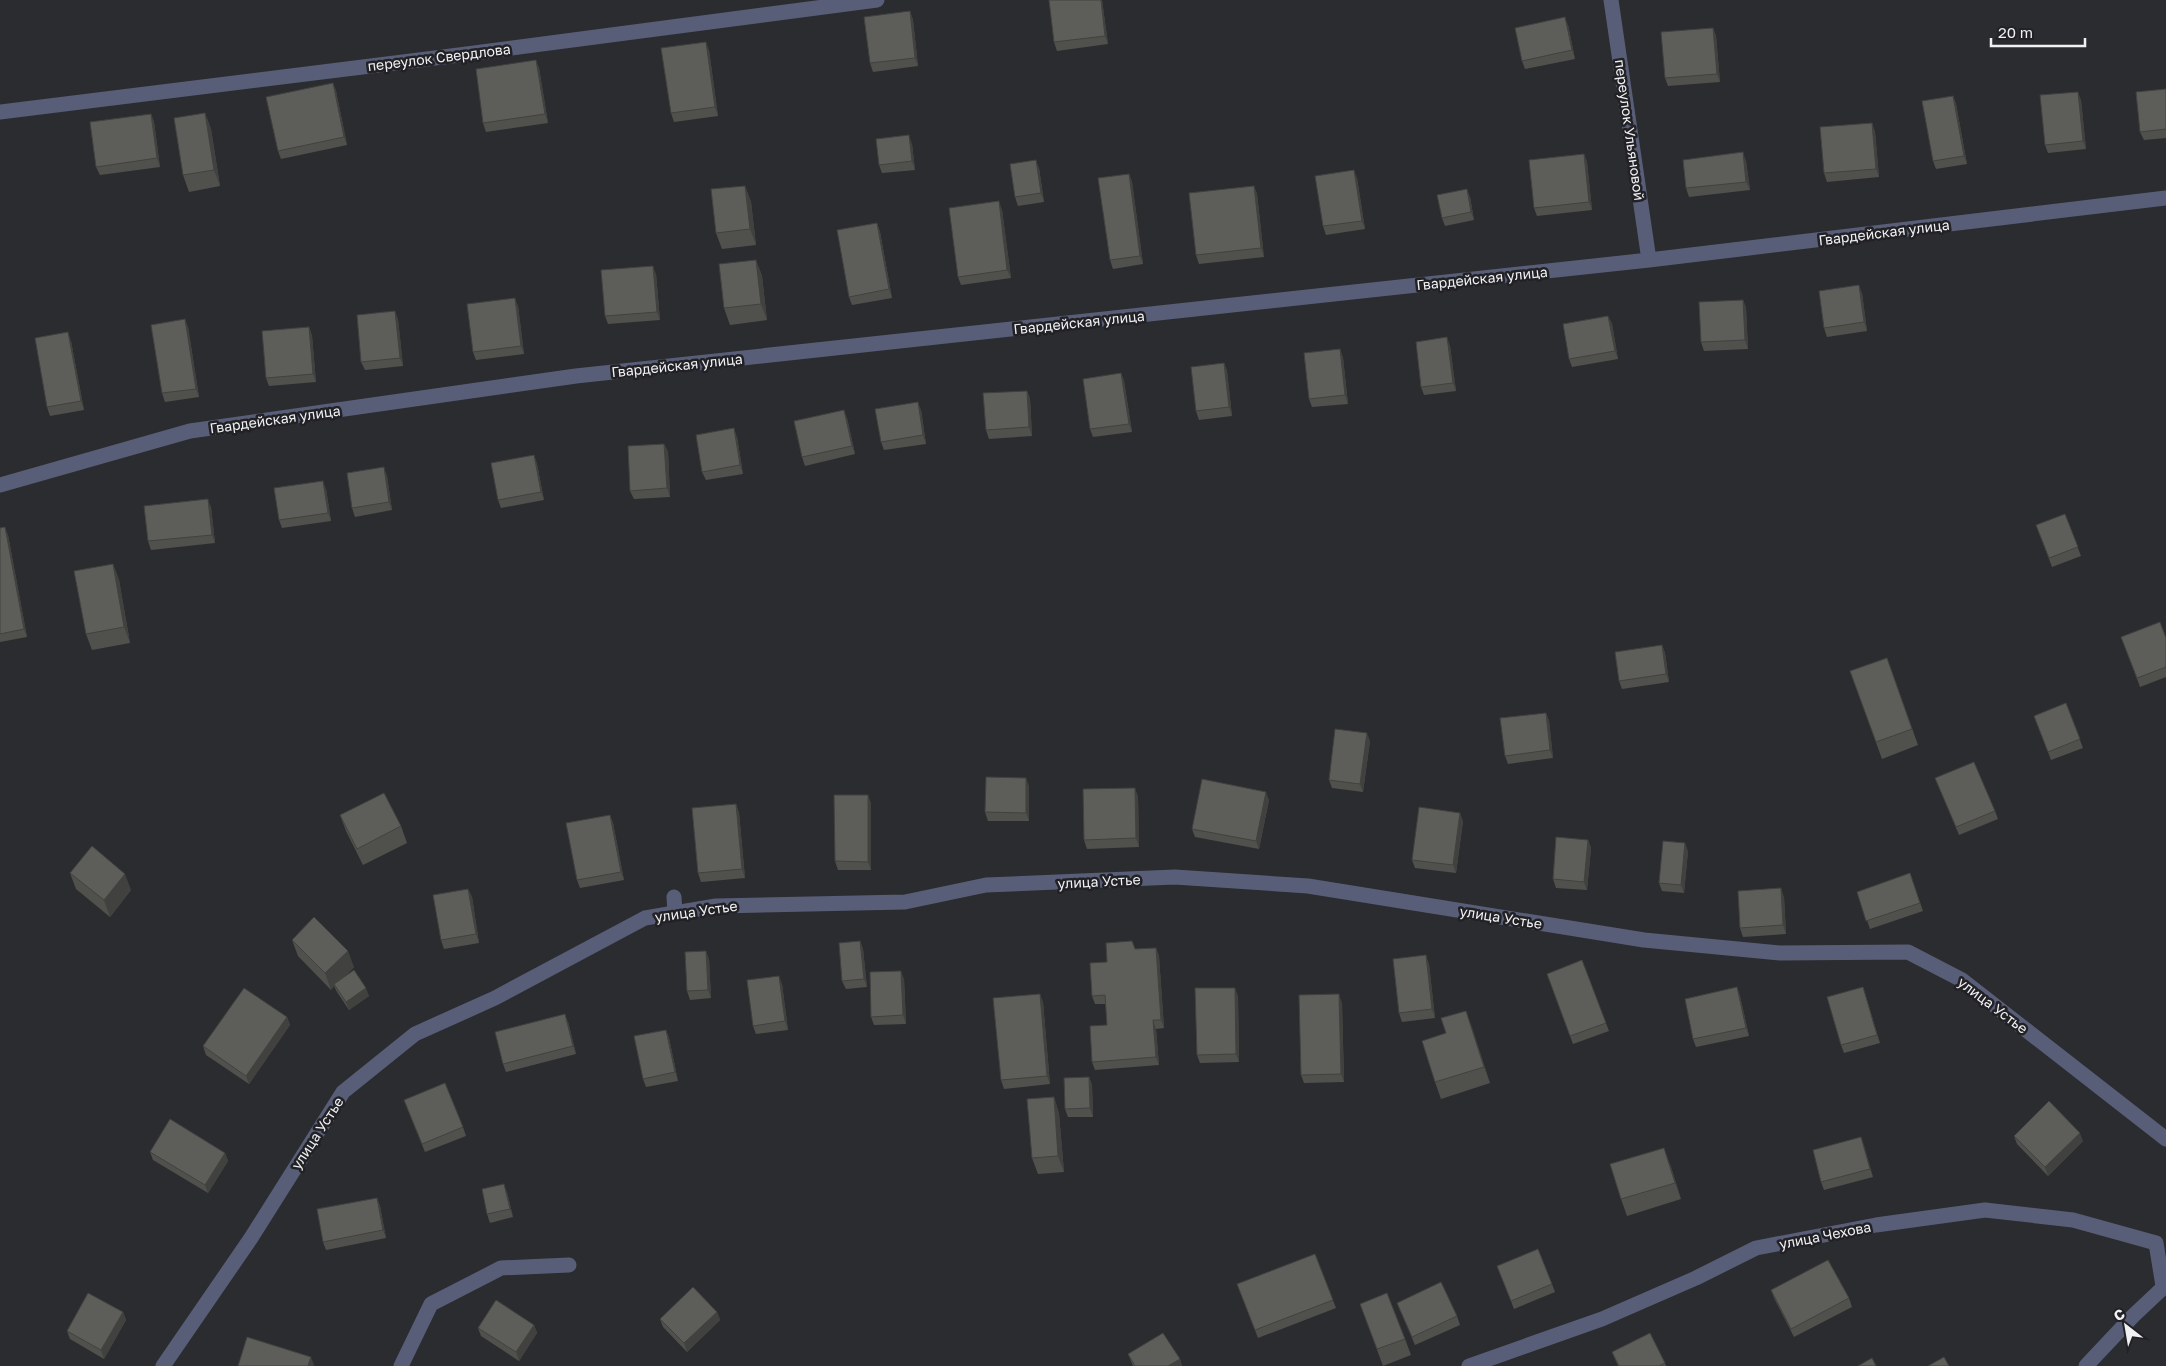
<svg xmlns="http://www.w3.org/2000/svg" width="2166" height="1366" font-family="'Golos Text',sans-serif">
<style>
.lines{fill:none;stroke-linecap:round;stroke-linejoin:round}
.lane{stroke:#595e78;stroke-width:15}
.street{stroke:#595e78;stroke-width:15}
.wall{fill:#50514d}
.shaded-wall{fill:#41423f}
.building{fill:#5d5e5a;stroke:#41423f}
.labels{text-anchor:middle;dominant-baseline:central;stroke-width:5;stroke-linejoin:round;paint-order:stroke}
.street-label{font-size:14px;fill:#f0f1f3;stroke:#222226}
</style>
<rect width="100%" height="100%" fill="#2b2c2f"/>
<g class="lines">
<!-- lane -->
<path class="lane" d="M674 897 675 913"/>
<!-- street -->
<path class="street" d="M1611 0 1649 260
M0 112 459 55 877 0
M0 485 190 431 576 376 1649 260 2166 198
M163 1366 251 1238 343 1092 415 1034 495 998 645 918 716 906 905 902 986 885 1175 877 1308 886 1644 940 1780 953 1908 952 1962 980 2166 1139
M401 1366 431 1304 501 1268 569 1265
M1469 1366 1602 1319 1696 1278 1756 1248 1876 1225 1985 1210 2073 1220 2156 1243 2163 1286
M2086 1366 2133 1316 2166 1285"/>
</g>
<!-- wall -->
<path class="wall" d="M1049 0H1102L1108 44 1057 51 1054 42Z
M910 11 913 20 918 66 873 72 870 63Z
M1568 25 1575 59 1525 69 1522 61Z
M1713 28 1716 36 1720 82 1668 86 1665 78Z
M709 50 718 116 674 122 671 113Z
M539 68 548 123 486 132 483 123Z
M333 83 336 91 347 145 281 159 278 151Z
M2166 89V138L2144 140 2140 132Z
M1953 96 1956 104 1967 164 1936 169 1933 161Z
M2081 100 2086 149 2048 153 2045 145Z
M205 113 211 129 220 186 189 192 183 175Z
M151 114 154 122 160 167 100 175 96 167Z
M1872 123 1875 132 1879 177 1827 182 1824 173Z
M912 144 915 170 882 173 879 165Z
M1584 154 1587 162 1592 210 1537 216 1534 208Z
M1746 161 1750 190 1689 197 1686 188Z
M1039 168 1044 202 1018 206 1015 197Z
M1129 174 1132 182 1143 264 1113 269 1110 260Z
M1357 178 1365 229 1326 235 1323 226Z
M745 186 751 202 756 245 722 249 716 233Z
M1254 186 1257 194 1264 257 1199 264 1196 255Z
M1470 197 1474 220 1445 226 1442 218Z
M1002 210 1011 278 961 285 958 277Z
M877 223 880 232 892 298 852 305 849 297Z
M756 260 762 276 767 320 730 325 724 308Z
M656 274 660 320 608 324 605 316Z
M1862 293 1867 331 1827 337 1824 328Z
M1743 300 1746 308 1748 349 1704 351 1701 342Z
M518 306 524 354 476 360 473 352Z
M1608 316 1612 324 1618 359 1572 367 1569 359Z
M398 319 403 366 365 370 361 362Z
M188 327 199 397 165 402 162 393Z
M309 327 312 336 316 382 269 386 266 378Z
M71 341 84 410 50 416 47 407Z
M1450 346 1456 391 1424 395 1421 387Z
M1340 349 1343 358 1348 404 1312 407 1309 399Z
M1224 363 1227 371 1232 416 1199 420 1196 411Z
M1121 373 1124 381 1132 432 1093 437 1090 429Z
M1027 391 1030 399 1032 436 989 439 986 430Z
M921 410 926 444 884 450 881 442Z
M847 418 855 454 805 466 802 457Z
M737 437 743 474 706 480 702 472Z
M664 444 668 452 670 497 634 499 630 491Z
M534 455 537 464 544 500 501 508 498 500Z
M387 476 392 510 355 517 352 508Z
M326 489 331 521 282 528 279 520Z
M211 507 215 543 151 550 148 541Z
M2065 514 2081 556 2052 567 2036 525Z
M0 528 8 535 27 637 0 642Z
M113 564 119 580 130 643 92 650 86 634Z
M2121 637 2166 638V677L2140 687Z
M1662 645 1665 653 1669 682 1622 689 1619 681Z
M1887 658 1918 745 1882 759 1850 671Z
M2066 703 2083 748 2051 760 2034 716Z
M1546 713 1549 721 1553 758 1508 764 1505 756Z
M1370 741 1363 792 1332 788 1329 780Z
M1935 778 1995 811 1998 819 1959 835Z
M1029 786V821H988L985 812Z
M1138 796 1139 847 1087 849 1084 840Z
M1269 800 1259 849 1195 837 1192 829Z
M871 803V870H838L835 861Z
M736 804 739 813 745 878 701 882 698 873Z
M340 815 401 826 407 843 363 865 346 831Z
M610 815 613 823 624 880 580 888 577 880Z
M1463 821 1456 873 1415 868 1412 860Z
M1588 840 1591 848 1587 890 1556 888 1553 879Z
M1688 851 1684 893 1662 891 1659 883Z
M70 873 131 890 110 917 76 889Z
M1910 873 1923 911 1870 929 1857 892Z
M468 889 472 897 479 943 444 949 441 940Z
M1784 897 1786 934 1743 937 1740 928Z
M292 940 354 967 344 977 369 996 349 1010 337 992 334 986 331 990 298 956Z
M860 941 863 949 867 987 846 989 842 981Z
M1156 948 1159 956 1164 1028 1156 1029 1159 1065 1095 1070 1092 1062 1107 1025 1106 1004H1095L1092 996 1107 962 1135 949Z
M709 959 711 998 690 1000 687 991Z
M1582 960 1609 1031 1573 1044 1547 974Z
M1429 964 1435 1018 1402 1022 1399 1013Z
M904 979 906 1024 874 1025 871 1017Z
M782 984 788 1030 756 1034 753 1026Z
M1737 987 1740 996 1749 1036 1696 1047 1693 1039Z
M1863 987 1880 1043 1844 1053 1841 1045Z
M1238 996 1239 1062 1200 1063 1197 1055Z
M1043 1002 1050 1084 1004 1089 1001 1080Z
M1342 1003 1344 1082 1304 1083 1301 1075Z
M1466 1011 1490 1083 1441 1099 1435 1082 1446 1033Z
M287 1017 290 1025 249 1084 206 1055 203 1046Z
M568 1022 576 1054 506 1072 503 1064Z
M666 1030 669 1038 678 1081 646 1087 643 1079Z
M1089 1077 1092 1085 1093 1117H1068L1065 1109Z
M1054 1097 1059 1114 1064 1172 1038 1174 1032 1158Z
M407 1108 463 1127 466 1136 425 1152Z
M2014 1136 2083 1141 2048 1176 2017 1144Z
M1861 1137 1873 1177 1824 1190 1821 1182Z
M150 1152 225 1153 228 1161 208 1193 153 1160Z
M1670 1164 1681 1199 1627 1216 1621 1199Z
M507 1192 513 1217 490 1223 487 1214Z
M377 1198 380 1206 386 1238 326 1250 323 1242Z
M1315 1254 1336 1308 1258 1338 1237 1284Z
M1497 1266 1552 1284 1555 1292 1514 1309Z
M1771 1290 1849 1298 1852 1307 1794 1337 1774 1298Z
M1397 1303 1457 1316 1460 1325 1415 1345Z
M123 1312 126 1320 104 1359 70 1339 67 1331Z
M717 1312 720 1320 687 1352 663 1327 660 1319Z
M1366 1320 1405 1339 1411 1355 1383 1366Z
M534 1325 537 1333 519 1361 481 1336 478 1328Z
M1612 1352 1665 1363 1666 1366H1618Z
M1128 1354 1180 1359 1182 1366H1133Z"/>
<!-- shaded-wall -->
<path class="shaded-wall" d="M1101 0H1102L1108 44 1105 36Z
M910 11 913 20 918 66 915 58Z
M1565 17 1568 25 1575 59 1572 50Z
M1713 28 1716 36 1720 82 1717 74Z
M706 42 709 50 718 116 715 107Z
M536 60 539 68 548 123 545 114Z
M333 83 336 91 347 145 344 137Z
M2078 92 2081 100 2086 149 2083 141Z
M1953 96 1956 104 1967 164 1964 156Z
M205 113 211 129 220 186 214 170Z
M151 114 154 122 160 167 157 158Z
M1872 123 1875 132 1879 177 1876 169Z
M909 135 912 144 915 170 912 161Z
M1743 152 1746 161 1750 190 1746 182Z
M1584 154 1587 162 1592 210 1589 202Z
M1036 160 1039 168 1044 202 1041 193Z
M1354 170 1357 178 1365 229 1362 221Z
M1129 174 1132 182 1143 264 1140 256Z
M745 186 751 202 756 245 750 229Z
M1254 186 1257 194 1264 257 1261 248Z
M1467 189 1470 197 1474 220 1471 212Z
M999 201 1002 210 1011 278 1007 270Z
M877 223 880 232 892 298 889 289Z
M756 260 762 276 767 320 761 304Z
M653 266 656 274 660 320 657 312Z
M1859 285 1862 293 1867 331 1864 322Z
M515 298 518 306 524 354 521 346Z
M1743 300 1746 308 1748 349 1745 340Z
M395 311 398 319 403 366 400 358Z
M1608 316 1612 324 1618 359 1615 351Z
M185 319 188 327 199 397 196 389Z
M309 327 312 336 316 382 313 374Z
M68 332 71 341 84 410 81 401Z
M1447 337 1450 346 1456 391 1453 383Z
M1340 349 1343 358 1348 404 1345 395Z
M1224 363 1227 371 1232 416 1229 407Z
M1121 373 1124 381 1132 432 1129 424Z
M1027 391 1030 399 1032 436 1029 427Z
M918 402 921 410 926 444 923 435Z
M844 410 847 418 855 454 852 446Z
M734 428 737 437 743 474 740 465Z
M664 444 668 452 670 497 667 488Z
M534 455 537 464 544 500 541 492Z
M384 467 387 476 392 510 389 502Z
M323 481 326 489 331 521 328 513Z
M208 499 211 507 215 543 212 535Z
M5 527 8 535 27 637 24 629Z
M113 564 119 580 130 643 124 627Z
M1662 645 1665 653 1669 682 1666 674Z
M1546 713 1549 721 1553 758 1550 750Z
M1367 733 1370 741 1363 792 1360 784Z
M1026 778 1029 786V821L1026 813Z
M1135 788 1138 796 1139 847 1136 838Z
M1266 792 1269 800 1259 849 1256 841Z
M868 795 871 803V870L868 862Z
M736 804 739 813 745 878 742 869Z
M1460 813 1463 821 1456 873 1453 865Z
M610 815 613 823 624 880 621 872Z
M1588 840 1591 848 1587 890 1584 882Z
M1685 843 1688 851 1684 893 1681 885Z
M125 874 131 890 110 917 104 900Z
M1781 888 1784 897 1786 934 1783 925Z
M468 889 472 897 479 943 476 934Z
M860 941 863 949 867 987 864 979Z
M1156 948 1159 956 1164 1028 1161 1020Z
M348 951 354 967 335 986 334 984V986L331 990 325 973Z
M706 951 709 959 711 998 708 990Z
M1426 955 1429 964 1435 1018 1432 1009Z
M901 971 904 979 906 1024 903 1015Z
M779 976 782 984 788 1030 785 1021Z
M1737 987 1740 996 1749 1036 1746 1028Z
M1863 987 1866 996 1880 1043 1877 1035Z
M366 988 369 996 349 1010 346 1002Z
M1235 988 1238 996 1239 1062 1236 1054Z
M1040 994 1043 1002 1050 1084 1047 1076Z
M1339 994 1342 1003 1344 1082 1341 1074Z
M1466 1011 1472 1027 1490 1083 1484 1067Z
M565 1014 568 1022 576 1054 573 1046Z
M287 1017 290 1025 249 1084 246 1076Z
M1153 1020 1156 1029 1159 1065 1156 1057Z
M666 1030 669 1038 678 1081 675 1072Z
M1089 1077 1092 1085 1093 1117 1090 1108Z
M1054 1097 1059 1114 1064 1172 1058 1156Z
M2080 1133 2083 1141 2048 1176 2045 1167Z
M1861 1137 1864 1145 1873 1177 1870 1169Z
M1664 1148 1670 1164 1681 1199 1675 1183Z
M225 1153 228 1161 208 1193 205 1185Z
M504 1184 507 1192 513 1217 510 1209Z
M377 1198 380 1206 386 1238 383 1230Z
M123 1312 126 1320 104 1359 101 1350Z
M717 1312 720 1320 687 1352 684 1343Z
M534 1325 537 1333 519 1361 516 1352Z
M311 1357 314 1365 313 1366H308Z
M1180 1359 1182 1366H1168Z"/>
<!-- building -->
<path class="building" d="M1049 0H1101L1105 36 1054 42Z
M910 11 915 58 870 63 864 17Z
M1565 17 1572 50 1522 61 1515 28Z
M1713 28 1717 74 1665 78 1661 32Z
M706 42 715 107 671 113 661 48Z
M536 60 545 114 483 123 476 69Z
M333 83 344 137 278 151 266 97Z
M2166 89V129L2140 132 2136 92Z
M2078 92 2083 141 2045 145 2040 95Z
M1953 96 1964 156 1933 161 1922 101Z
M205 113 214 170 183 175 174 118Z
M151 114 157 158 96 167 90 122Z
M1872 123 1876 169 1824 173 1820 127Z
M909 135 912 161 879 165 876 139Z
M1743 152 1746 182 1686 188 1683 160Z
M1584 154 1589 202 1534 208 1529 160Z
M1036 160 1041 193 1015 197 1010 164Z
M1354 170 1362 221 1323 226 1315 176Z
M1129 174 1140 256 1110 260 1098 178Z
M745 186 750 229 716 233 711 189Z
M1254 186 1261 248 1196 255 1189 193Z
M1467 189 1471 212 1442 218 1437 195Z
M999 201 1007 270 958 277 949 208Z
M877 223 889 289 849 297 837 230Z
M756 260 761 304 724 308 719 264Z
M653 266 657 312 605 316 601 270Z
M1859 285 1864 322 1824 328 1819 291Z
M515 298 521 346 473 352 467 304Z
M1743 300 1745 340 1701 342 1699 302Z
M395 311 400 358 361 362 357 315Z
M1608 316 1615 351 1569 359 1563 324Z
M185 319 196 389 162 393 151 325Z
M309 327 313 374 266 378 262 331Z
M68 332 81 401 47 407 35 338Z
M1447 337 1453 383 1421 387 1416 342Z
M1340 349 1345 395 1309 399 1304 353Z
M1224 363 1229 407 1196 411 1191 367Z
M1121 373 1129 424 1090 429 1083 379Z
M1027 391 1029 427 986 430 983 393Z
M918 402 923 435 881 442 875 409Z
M844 410 852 446 802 457 794 421Z
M734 428 740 465 702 472 696 435Z
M664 444 667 488 630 491 628 446Z
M534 455 541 492 498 500 491 463Z
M384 467 389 502 352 508 347 473Z
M323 481 328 513 279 520 274 488Z
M208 499 212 535 148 541 144 506Z
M2065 514 2078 547 2049 558 2036 525Z
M5 527 24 629 0 634V528Z
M113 564 124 627 86 634 74 571Z
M2160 622 2166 638V667L2137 678 2121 637Z
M1662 645 1666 674 1619 681 1615 652Z
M1887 658 1912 729 1876 742 1850 671Z
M2066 703 2080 739 2048 752 2034 716Z
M1546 713 1550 750 1505 756 1500 718Z
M1335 729 1367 733 1360 784 1329 780Z
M1974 762 1995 811 1956 827 1935 778Z
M986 777 1026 778V813L985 812Z
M1202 779 1266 792 1256 841 1192 829Z
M1135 788 1136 838 1084 840 1083 789Z
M384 793 401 826 357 849 340 815Z
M834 795H868V862L835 861Z
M736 804 742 869 698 873 692 808Z
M1419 807 1460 813 1453 865 1412 860Z
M610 815 621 872 577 880 566 823Z
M1556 837 1588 840 1584 882 1553 879Z
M1663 841 1685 843 1681 885 1659 883Z
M92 846 125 874 104 900 70 873Z
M1910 873 1920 903 1866 921 1857 892Z
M1781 888 1783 925 1740 928 1738 891Z
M468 889 476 934 441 940 433 895Z
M314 917 348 951 325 973 292 940Z
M860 941 864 979 842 981 839 943Z
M1132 941 1135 949 1156 948 1161 1020H1153L1156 1057 1092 1062 1090 1026 1107 1025 1105 995 1092 996 1090 963 1107 962 1106 943Z
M706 951 708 990 687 991 685 952Z
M1426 955 1432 1009 1399 1013 1393 959Z
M1582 960 1606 1023 1570 1036 1547 974Z
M354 970 366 988 346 1002 334 984Z
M901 971 903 1015 871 1017 870 972Z
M779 976 785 1021 753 1026 747 980Z
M1737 987 1746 1028 1693 1039 1685 999Z
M1863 987 1877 1035 1841 1045 1827 997Z
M244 988 287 1017 246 1076 203 1046Z
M1195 988H1235L1236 1054 1197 1055Z
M1040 994 1047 1076 1001 1080 993 998Z
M1339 994 1341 1074 1301 1075 1299 995Z
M1466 1011 1484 1067 1435 1082 1422 1041 1446 1033 1441 1018Z
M565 1014 573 1046 503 1064 495 1032Z
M666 1030 675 1072 643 1079 634 1036Z
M1089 1077 1090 1108 1065 1109 1064 1078Z
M445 1083 463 1127 422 1144 404 1100Z
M1054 1097 1058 1156 1032 1158 1027 1099Z
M2049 1101 2080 1133 2045 1167 2014 1136Z
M170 1119 225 1153 205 1185 150 1152Z
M1861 1137 1870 1169 1821 1182 1813 1150Z
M1664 1148 1675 1183 1621 1199 1610 1164Z
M504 1184 510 1209 487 1214 482 1189Z
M377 1198 383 1230 323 1242 317 1209Z
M1538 1249 1552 1284 1511 1301 1497 1266Z
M1315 1254 1333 1300 1255 1330 1237 1284Z
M1828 1260 1849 1298 1791 1329 1771 1290Z
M1441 1282 1457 1316 1412 1337 1397 1303Z
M693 1287 717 1312 684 1343 660 1319Z
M88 1293 123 1312 101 1350 67 1331Z
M1387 1293 1405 1339 1377 1349 1360 1304Z
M496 1300 534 1325 516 1352 478 1328Z
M1163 1333 1180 1359 1168 1366H1135L1128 1354Z
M1650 1333 1665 1363 1659 1366H1619L1612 1352Z
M247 1337 311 1357 308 1366H238Z
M1944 1357 1949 1366H1928Z
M1872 1358 1876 1366H1858Z"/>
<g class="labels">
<!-- street labels -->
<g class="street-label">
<text transform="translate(439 57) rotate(-7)">переулок Свердлова</text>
<text transform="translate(1630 130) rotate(82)">переулок Ульяновой</text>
<text transform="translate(1884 232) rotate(-7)">Гвардейская улица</text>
<text transform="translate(1482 278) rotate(-6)">Гвардейская улица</text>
<text transform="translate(1079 322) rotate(-6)">Гвардейская улица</text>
<text transform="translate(677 365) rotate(-6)">Гвардейская улица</text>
<text transform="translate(275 419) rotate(-8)">Гвардейская улица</text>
<text transform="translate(1099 881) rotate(-3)">улица Устье</text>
<text transform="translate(696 911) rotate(-8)">улица Устье</text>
<text transform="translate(1501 917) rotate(9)">улица Устье</text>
<text transform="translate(1993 1005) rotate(37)">улица Устье</text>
<text transform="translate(317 1133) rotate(-57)">улица Устье</text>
<text transform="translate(1825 1235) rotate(-11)">улица Чехова</text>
</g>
</g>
<!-- north arrow -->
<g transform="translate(2126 1326) rotate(329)" stroke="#222226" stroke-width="4" paint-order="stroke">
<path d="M0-4L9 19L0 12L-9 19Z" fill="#f0f1f3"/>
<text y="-8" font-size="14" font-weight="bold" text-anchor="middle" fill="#f0f1f3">С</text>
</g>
<!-- scale -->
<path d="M1991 38v8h94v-8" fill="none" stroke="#f0f1f3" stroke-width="2.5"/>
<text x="1998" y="38" font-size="15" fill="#f0f1f3" stroke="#222226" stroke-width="4" paint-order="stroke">20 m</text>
</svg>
